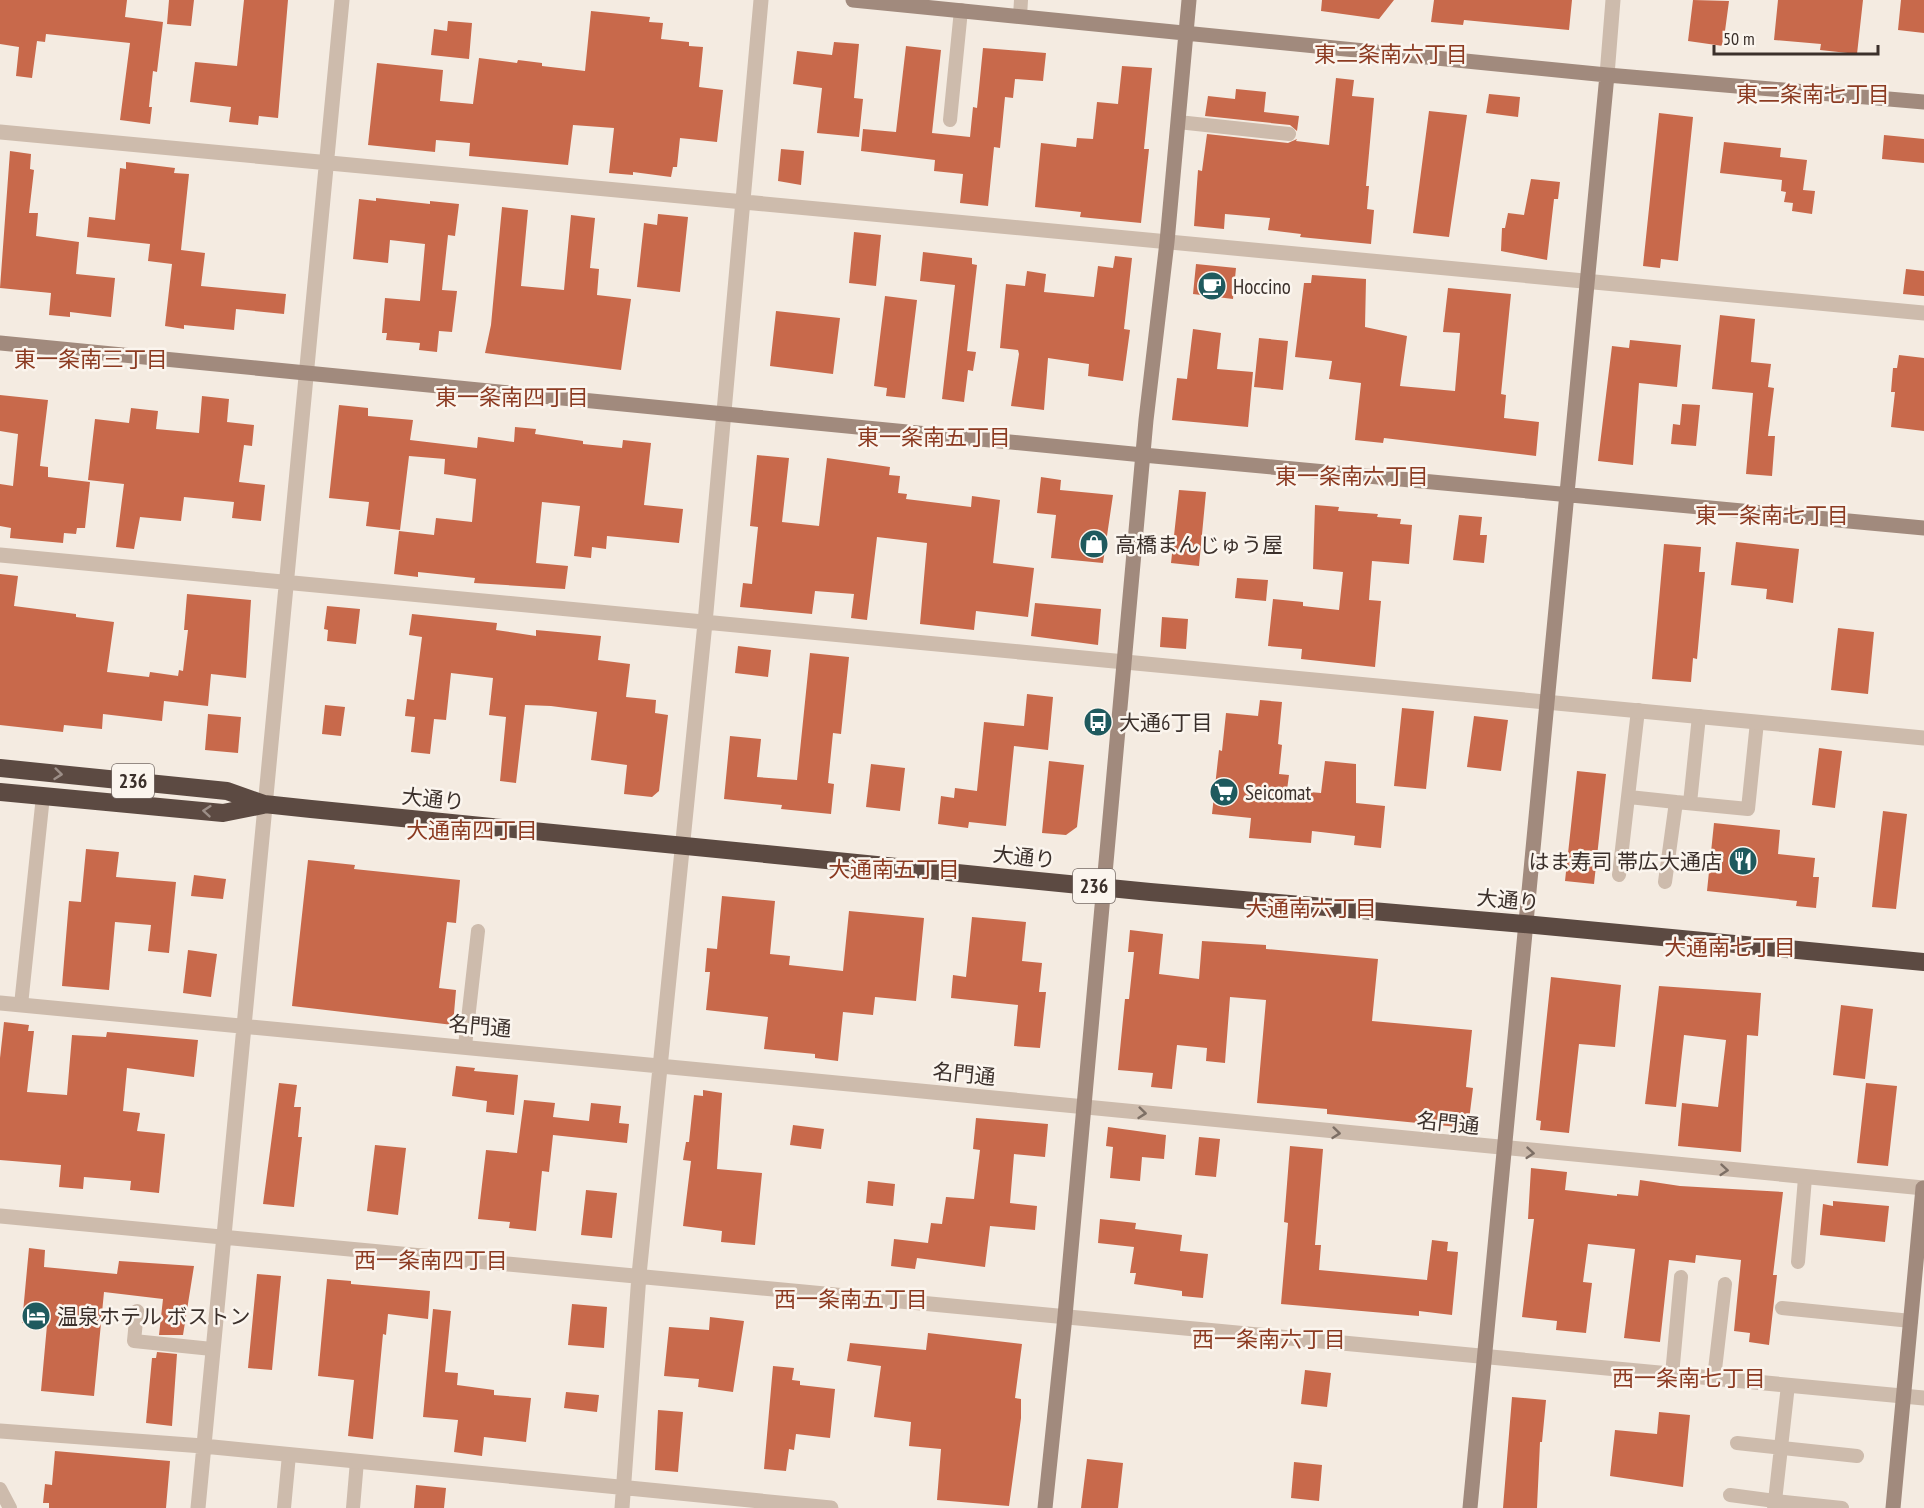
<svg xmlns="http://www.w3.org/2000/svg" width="1924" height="1508" font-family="'PT Sans Narrow','Noto Sans JP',sans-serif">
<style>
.building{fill:#c8694b}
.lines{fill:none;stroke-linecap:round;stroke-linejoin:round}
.lane{stroke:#cdbbac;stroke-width:14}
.street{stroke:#cdbbac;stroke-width:15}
.secondary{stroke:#a18a7d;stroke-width:15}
.highway{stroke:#5c4a42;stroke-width:18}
.oneway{stroke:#9c8e87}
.oneway2{stroke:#7d6f65}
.labels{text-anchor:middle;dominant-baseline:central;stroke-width:5;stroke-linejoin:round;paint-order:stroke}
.shield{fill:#fbf5ee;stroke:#756b66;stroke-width:1.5}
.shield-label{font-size:20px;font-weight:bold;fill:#3b302b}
.poi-label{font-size:21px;fill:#3b302b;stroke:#fbf5ee;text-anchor:start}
.street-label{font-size:21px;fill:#3b302b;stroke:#fbf5ee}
.neighbourhood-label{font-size:22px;fill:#8c3b22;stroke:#fbf5ee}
</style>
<rect width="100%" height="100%" fill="#f4ebe1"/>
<!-- building -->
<path class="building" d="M0 0H127L125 17 163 22 157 72 153 71 149 107H152L150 124 120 120 130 43 46 34 45 42 37 41 32 78 16 76 19 47 0 44Z
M169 0H194L191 26 167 24Z
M244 0H288L278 118 259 116 258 125 229 122 231 107 190 102 195 62 237 66Z
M1322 0H1394L1379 19 1321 11Z
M1434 0H1572L1569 30 1464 20 1463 25 1431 22Z
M1693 0 1729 1 1723 46 1688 41Z
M1778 0H1863L1857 54 1820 50 1821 44 1774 40Z
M1901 0H1924V33L1898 30Z
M591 11 650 17 649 22 663 23 661 39 689 42V46L703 47 699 87 723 90 717 142 680 138 677 167H673L671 177 633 172V175L609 173 614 128 573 125 568 165 469 156 470 143 436 140 435 152 368 145 377 63 443 70 440 101 473 104 479 58 517 63 518 60 542 63V66L585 71Z
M448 21 472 23 469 59 431 55 434 29 447 31Z
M834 42 859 44 854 98 863 99 859 137 817 133 822 88 793 84 797 51 832 55Z
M906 46 941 50 932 133 970 137 973 107 977 108 983 48 1046 53 1043 81 1015 79 1013 98 1005 97 1000 148 994 147 988 206 960 203 963 174 934 171 935 160 861 151 863 129 896 132Z
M1122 66 1152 68 1144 149H1149L1141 223 1080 217 1081 212 1035 207 1041 143 1076 147 1077 138 1093 139 1097 102 1118 104Z
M1336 78 1354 80 1352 96 1374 98 1366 186H1369L1367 209 1374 210 1371 244 1300 237 1301 234 1268 230 1270 218 1225 214 1224 229 1194 226 1198 170 1202 171 1207 134 1288 143 1297 139 1296 141 1329 145Z
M1236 89 1266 92 1264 112 1299 116 1297 131 1290 125 1205 116 1208 96 1235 99Z
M1489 94 1520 97 1518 117 1486 113Z
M1429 111 1467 115 1449 237 1413 233Z
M1659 113 1693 117 1678 261 1661 259 1660 268 1643 266Z
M1884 135 1924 139V163L1882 159Z
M1724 142 1781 148 1780 157 1807 160 1803 190 1815 191 1812 214 1792 211 1793 203 1784 202 1786 192 1781 191 1782 180 1720 173Z
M781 149 804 151 801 185 778 181Z
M10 151 31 154 30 169 34 170 29 213H38L36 236 79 242 76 274 115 278 111 317 70 312V317L49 315 51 293 0 288Z
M126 162 175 168 174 173 189 174 181 250 205 253 201 286 286 294 284 314 236 309 234 330 184 325V329L165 326 172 264 148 261 150 244 87 237 89 217 115 220 120 168 126 169Z
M1531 179 1560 182 1558 199H1554L1547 260 1501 251 1502 228H1505L1508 213 1524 215Z
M376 198 430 204V201L459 204 455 236 448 235 442 290 457 291 452 332 439 331 437 352 419 350 420 343 386 340 387 333H382L385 298 420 301 425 244 390 240 388 263 353 259 359 199 376 201Z
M502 207 528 210 521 286 564 290 571 215 595 218 590 268 599 269 597 295 631 299 621 370 485 353 491 325Z
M658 214 688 217 680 292 637 287 644 223 657 225Z
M854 232 881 235 876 286 849 283Z
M923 252 972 258V264L977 265 967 351 976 352 973 371 968 370 964 402 942 399 955 285 920 281Z
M1115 256 1132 258 1124 329 1130 330 1123 381 1088 376 1089 364 1048 358 1044 410 1011 406 1019 354 1018 350 1000 348 1006 284 1025 286 1027 271 1046 274 1044 292 1094 297 1098 266 1113 268Z
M1196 264 1236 268 1233 299 1193 294Z
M1906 269 1924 271V296L1903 294Z
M1312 275 1366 279 1365 327 1407 336 1400 386 1455 391 1460 333 1443 332 1448 288 1511 294 1501 394 1506 395 1504 418 1539 422 1536 456 1384 438 1383 443 1355 440 1361 383 1329 379 1332 361 1295 357 1304 283H1311Z
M885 296 917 300 905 398 886 396 887 388 874 386Z
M776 311 840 318 833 374 770 366Z
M1720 315 1755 319 1751 362 1771 364 1768 387 1774 388 1768 436H1775L1772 476 1746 474 1753 393 1712 389Z
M1193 329 1221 333 1217 369 1253 372 1248 427 1172 420 1177 378 1187 379Z
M1259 338 1288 341 1283 390 1254 387Z
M1630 340 1681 345 1677 387 1639 383 1633 465 1598 461 1612 346 1629 348Z
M1899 355 1924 358V431L1891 427 1895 392H1891L1893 368H1897Z
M0 395 48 400 40 466 48 467V477L90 482 85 528H77L76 534 64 533 63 543 10 538 11 528 0 526V484L13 486 18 434 0 431Z
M202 396 229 399 227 422 254 425 252 446 244 445 239 482 265 485 261 521 232 518 234 502 184 497 181 521 140 517 134 549 116 547 124 484 88 480 95 419 129 423 131 408 158 411 156 429 199 433Z
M1682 404 1700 405 1696 446 1671 444 1673 424 1680 425Z
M339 405 368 408V416L413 420 410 440 477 448 478 437 514 442 515 427 536 429 535 434 583 441V444L622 448 623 440 651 443 644 505 683 509 679 543 607 536 606 549 592 547 591 558 574 556 580 506 542 502 536 563 568 566 565 589 474 583 475 578 418 572V577L394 574 399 531 434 535 436 518 472 522 476 479 444 474 445 459 409 456 400 530 366 526 369 502 329 498Z
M757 455 789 458 782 522 819 526 827 458 890 467 889 475 900 476 898 493 907 494 906 499 971 507 972 496 1000 500 993 563 1034 568 1028 617 976 611 974 630 920 624 927 543 877 537 867 620 851 618 854 594 815 591 812 614 740 607 743 583 752 584 758 527 750 526Z
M1041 477 1061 480 1060 490 1113 495 1103 563 1051 558 1056 515 1037 513Z
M1179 490 1206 492 1199 566 1171 563Z
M1315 505 1339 507 1338 511 1378 514 1377 517 1401 519 1400 524 1412 525 1409 564 1372 561 1369 600 1381 601 1375 667 1301 659 1302 649 1268 646 1273 599 1303 602V606L1339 610 1343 572 1313 569Z
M1459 515 1482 517 1480 535H1487L1484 563 1453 560Z
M1736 542 1799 549 1793 603 1766 599 1767 589 1731 585Z
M1664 544 1701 547 1699 572H1705L1697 659 1693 658 1691 682 1652 679Z
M0 574 18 576 14 606 76 614V617L114 622 107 672 149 677 150 672 178 676 179 670 183 671 188 630H184L187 594 251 600 246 678 211 674 208 706 164 701 162 721 103 714 102 729 64 725 63 732 0 725Z
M1237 578 1268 580 1266 601 1235 598Z
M1035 603 1101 609 1098 645 1031 636Z
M327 606 360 609 356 644 327 641 328 630 324 629Z
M412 614 497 623 496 630 536 636V630L601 636 598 660 630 664 626 697 656 700 655 713 668 715 659 791 652 797 624 794 627 765 591 760 597 712 551 706 525 705 516 783 500 781 506 717 489 715 493 678 451 673 446 720 434 719 430 754 411 752 415 717 405 716 407 699 414 700 422 637 409 635Z
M1162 617 1188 619 1186 649 1160 647Z
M1838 628 1874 632 1868 694 1831 690Z
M738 646 771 650 768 677 735 673Z
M810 653 849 657 841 734 833 733 828 783 834 784 831 814 781 809 782 805 724 799 730 736 761 739 757 777 797 780Z
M1027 694 1053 697 1048 750 1014 746 1006 826 969 822 968 828 938 824 941 796 954 798 955 788 977 791 984 722 1024 726Z
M1260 700 1282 702 1278 744 1282 745 1279 774 1289 775 1287 790 1321 793 1325 761 1356 764V803L1385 806 1381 848 1354 845 1355 836 1312 831 1311 843 1249 838 1251 818 1212 814 1219 750 1222 751 1226 713 1258 716Z
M325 705 345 707 341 736 322 734Z
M1402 708 1434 711 1426 789 1394 786Z
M208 714 241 717 238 753 205 750Z
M1474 716 1508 720 1501 771 1467 767Z
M1819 748 1842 751 1835 808 1812 805Z
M1049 761 1084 765 1077 827 1066 835 1042 833Z
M871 764 905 768 900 811 866 807Z
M1577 771 1606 774 1594 884 1565 881Z
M1883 811 1907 814 1896 909 1872 907Z
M1714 823 1780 830 1778 854 1815 858 1813 877H1819L1816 908 1796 906 1797 901 1707 891Z
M86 849 119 852 116 877 176 882 169 953 148 951 151 925 115 922 109 990 62 986 69 901 81 902Z
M308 860 355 865 354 869 460 880 456 923 447 922 439 988 456 990 453 1025 292 1006Z
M194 875 226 879 223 899 191 896Z
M722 896 775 901 770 954 790 956 789 965 843 971 849 911 924 918 916 1001 875 997 873 1015 843 1012 838 1061 815 1058V1054L764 1049 768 1017 706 1010 710 972H705L707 948 717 949Z
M972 917 1026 922 1022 961 1042 963 1039 992H1046L1040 1048 1014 1046 1018 1005 951 998 953 975 966 977Z
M1130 930 1163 934 1159 974 1199 979 1202 941 1266 945V949L1378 959 1372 1021 1472 1030 1466 1087 1473 1088 1468 1128 1327 1114V1109L1257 1103 1266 1000 1230 997 1225 1063 1206 1061 1207 1048 1177 1045 1172 1089 1151 1087 1153 1073 1118 1070 1125 999H1129L1134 952H1128Z
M188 950 217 954 211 997 183 993Z
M1551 977 1621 985 1615 1047 1579 1044 1569 1133 1540 1130 1541 1121 1536 1120Z
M1659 986 1761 993 1758 1036 1747 1035 1741 1152 1678 1146 1682 1103 1718 1107 1726 1040 1684 1035 1676 1107 1645 1104Z
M1841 1005 1873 1009 1865 1079 1833 1075Z
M4 1022 29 1025 28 1031H34L27 1092 67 1095 72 1035 106 1037 107 1032 198 1040 194 1077 127 1068 123 1111 140 1113 137 1131 165 1134 159 1193 130 1190 131 1181 84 1177 83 1189 59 1187 61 1165 0 1160V1058Z
M456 1066 475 1068 474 1071 518 1075 514 1115 486 1112 487 1101 452 1096Z
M279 1083 297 1085 294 1107H301L298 1137H302L294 1207 263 1204Z
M1866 1083 1897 1086 1888 1166 1857 1163Z
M703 1090 722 1093 717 1169 762 1173 755 1245 721 1242 722 1231 683 1226 691 1161 683 1160 686 1142H689L694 1095 703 1096Z
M524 1100 555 1103 553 1117 589 1121 591 1103 621 1106 619 1123 629 1124 627 1143 553 1135 549 1172 542 1171 536 1231 509 1228 510 1222 478 1219 486 1150 517 1153Z
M976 1118 1048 1124 1045 1157 1014 1154 1010 1203 1037 1206 1035 1230 990 1226 985 1267 917 1258 915 1269 891 1266 894 1239 928 1243 931 1223 942 1224 946 1197 974 1199 980 1150 973 1149Z
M793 1125 824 1129 821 1149 790 1145Z
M1108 1127 1166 1135 1164 1159 1142 1157 1140 1181 1110 1178 1113 1147 1106 1146Z
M1199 1137 1220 1139 1216 1177 1195 1175Z
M375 1145 406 1148 398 1215 367 1211Z
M1290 1146 1323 1149 1315 1245H1321L1319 1270 1427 1280 1432 1240 1448 1242 1447 1251 1458 1252 1452 1315 1419 1311V1316L1281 1304 1288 1223 1284 1222Z
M1531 1168 1567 1172 1565 1190 1617 1196V1194L1638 1196 1640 1180 1680 1186 1783 1192 1773 1275H1777L1769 1345 1749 1342 1750 1333 1734 1331 1741 1260 1696 1255 1695 1263 1669 1260 1660 1342 1624 1338 1635 1249 1588 1244 1583 1282 1592 1283 1586 1333 1556 1330 1557 1321 1522 1317 1534 1219H1528Z
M868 1181 895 1184 893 1206 866 1203Z
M586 1190 617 1193 612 1238 581 1235Z
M1833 1201 1889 1206 1885 1242 1820 1235 1823 1204 1833 1206Z
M1100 1219 1136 1223 1135 1229 1182 1235 1180 1251 1208 1254 1203 1298 1182 1296V1291L1134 1284 1136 1273H1130L1134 1247 1098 1243Z
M29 1248 45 1250 44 1267 117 1274 119 1261 194 1266 183 1335H159L163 1299 104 1292 94 1396 41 1391 47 1325 22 1323Z
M257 1274 281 1276 272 1370 248 1368Z
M327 1279 351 1281V1284L430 1291 428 1319 388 1314 386 1335 383 1334 373 1439 348 1436 354 1380 318 1376Z
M572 1304 607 1307 604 1348 568 1345Z
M433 1309 451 1311 445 1372 458 1373 457 1385 494 1390V1395L531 1398 526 1442 484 1437 482 1456 454 1452 458 1420 423 1417Z
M710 1317 744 1321 733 1392 698 1387 699 1379 664 1376 669 1327 709 1330Z
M928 1333 1022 1344 1015 1398 1021 1399V1418L1009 1506 937 1500 941 1449 909 1446 911 1422 874 1417 881 1366 847 1361 850 1343 926 1350Z
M157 1352 177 1354 172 1426 146 1423 152 1358H156Z
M773 1366 794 1368 792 1380 800 1381V1385L835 1389 830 1438 796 1434 794 1450 789 1449 786 1471 764 1469Z
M1305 1370 1331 1373 1327 1407 1301 1404Z
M566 1392 599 1395 597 1412 564 1408Z
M1512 1397 1546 1400 1542 1442H1540L1537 1508H1503Z
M658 1410 683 1412 678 1472 655 1470Z
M1659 1412 1690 1415 1683 1487 1610 1476 1615 1430 1657 1434Z
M55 1451 170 1461 166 1508H49V1503H43L45 1484 52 1485Z
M1087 1459 1123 1463 1118 1508H1081Z
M1294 1462 1322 1465 1319 1501 1291 1498Z
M416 1485 446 1488 444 1508H414Z"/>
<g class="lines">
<!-- lane -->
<path class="lane" d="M1020 16 1021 0
M950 120 961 10
M1178 122 1289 134
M1629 797 1676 802 1665 882
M1676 802 1748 809 1757 722
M1690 803 1699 716
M1619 875 1638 710
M21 1005 43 796
M465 1046 478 931
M1798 1262 1805 1178
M1782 1308 1911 1321
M137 1311 134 1341 212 1349
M1672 1375 1681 1277
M1714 1378 1725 1284
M1788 1385 1775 1501 1842 1508
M1737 1443 1857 1456
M0 1489 10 1508
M1730 1495 1775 1501 1774 1508
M284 1508 289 1455
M353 1508 357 1461"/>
<!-- street -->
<path class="street" d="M1607 75 1613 0
M0 132 1924 313
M0 555 1924 738
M0 1003C642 1060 1282 1130 1924 1188
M0 1216 1924 1398
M0 1431 203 1446 831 1508
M198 1508 342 0
M622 1508 639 1275 705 623 761 0"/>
<!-- secondary -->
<path class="secondary" d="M853 0 1607 75 1924 102
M0 343 1143 455 1924 528
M1045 1508 1065 1316 1146 420 1167 242 1189 0
M1470 1508 1607 75
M1893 1508 1923 1188"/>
<!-- highway -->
<path class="highway" d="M0 768 227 791 264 804 311 809 1150 892 1524 924 1924 962
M0 792 223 813 263 805"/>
</g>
<!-- one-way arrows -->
<defs><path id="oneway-chevron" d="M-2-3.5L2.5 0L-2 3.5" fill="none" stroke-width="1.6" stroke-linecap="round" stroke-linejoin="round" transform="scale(1.5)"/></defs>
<g class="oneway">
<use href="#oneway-chevron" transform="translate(58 774) rotate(6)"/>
<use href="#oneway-chevron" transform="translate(207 811) rotate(-175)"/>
</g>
<g class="oneway2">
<use href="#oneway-chevron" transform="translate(1142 1113) rotate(6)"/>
<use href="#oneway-chevron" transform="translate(1336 1133) rotate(6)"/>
<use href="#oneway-chevron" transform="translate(1530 1153) rotate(5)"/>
<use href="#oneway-chevron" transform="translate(1724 1170) rotate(5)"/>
</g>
<!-- icons -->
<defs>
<g id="cafe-disc" transform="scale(1.5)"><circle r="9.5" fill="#1f5a5e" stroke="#fbf5ee"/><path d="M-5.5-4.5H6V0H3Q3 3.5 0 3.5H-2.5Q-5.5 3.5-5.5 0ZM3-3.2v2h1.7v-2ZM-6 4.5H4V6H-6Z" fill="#fff"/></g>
<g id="shop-disc" transform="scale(1.5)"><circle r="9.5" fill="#1f5a5e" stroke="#fbf5ee"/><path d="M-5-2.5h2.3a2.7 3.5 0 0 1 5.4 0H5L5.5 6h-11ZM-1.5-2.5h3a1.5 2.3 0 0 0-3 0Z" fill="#fff"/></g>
<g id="bus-disc" transform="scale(1.5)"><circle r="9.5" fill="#1f5a5e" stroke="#fbf5ee"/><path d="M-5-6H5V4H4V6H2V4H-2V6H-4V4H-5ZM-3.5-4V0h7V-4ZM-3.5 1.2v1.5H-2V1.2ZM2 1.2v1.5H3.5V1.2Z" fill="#fff"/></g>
<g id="supermarket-disc" transform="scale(1.5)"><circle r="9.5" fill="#1f5a5e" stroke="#fbf5ee"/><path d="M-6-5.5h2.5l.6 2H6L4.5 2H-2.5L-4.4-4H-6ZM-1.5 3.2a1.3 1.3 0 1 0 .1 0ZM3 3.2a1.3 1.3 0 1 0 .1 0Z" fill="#fff"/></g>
<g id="restaurant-disc" transform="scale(1.5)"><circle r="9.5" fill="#1f5a5e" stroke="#fbf5ee"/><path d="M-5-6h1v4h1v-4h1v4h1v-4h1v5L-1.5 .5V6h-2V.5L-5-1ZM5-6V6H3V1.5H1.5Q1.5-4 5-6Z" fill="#fff"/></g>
<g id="hotel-disc" transform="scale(1.5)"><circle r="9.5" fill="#1f5a5e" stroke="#fbf5ee"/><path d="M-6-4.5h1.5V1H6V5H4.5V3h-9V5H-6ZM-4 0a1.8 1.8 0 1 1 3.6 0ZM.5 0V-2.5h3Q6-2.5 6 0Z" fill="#fff"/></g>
</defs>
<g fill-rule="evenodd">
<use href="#cafe-disc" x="1212" y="286"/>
<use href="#shop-disc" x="1094" y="544"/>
<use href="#bus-disc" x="1098" y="722"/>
<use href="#supermarket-disc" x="1224" y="792"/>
<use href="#restaurant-disc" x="1743" y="861"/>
<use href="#hotel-disc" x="36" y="1316"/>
</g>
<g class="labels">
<!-- shield labels -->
<g class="shield">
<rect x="112" y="764" width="42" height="34" rx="4.5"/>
<rect x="1073" y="869" width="42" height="34" rx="4.5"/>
</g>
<g class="shield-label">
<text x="133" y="781">236</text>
<text x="1094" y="886">236</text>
</g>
<!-- poi labels -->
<g class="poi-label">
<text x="1233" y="286">Hoccino</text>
<text x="1115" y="544">高橋まんじゅう屋</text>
<text x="1119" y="722">大通6丁目</text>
<text x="1245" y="792">Seicomat</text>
<text x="1722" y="861" text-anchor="end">はま寿司 帯広大通店</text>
<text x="57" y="1316">温泉ホテル ボストン</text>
</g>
<!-- street labels -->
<g class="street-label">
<text transform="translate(433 799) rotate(6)">大通り</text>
<text transform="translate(1024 857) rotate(6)">大通り</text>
<text transform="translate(1508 900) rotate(5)">大通り</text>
<text transform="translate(480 1026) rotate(5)">名門通</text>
<text transform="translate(964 1074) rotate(6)">名門通</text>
<text transform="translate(1448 1123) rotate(6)">名門通</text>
</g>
<!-- neighbourhood labels -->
<g class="neighbourhood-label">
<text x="1391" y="54">東二条南六丁目</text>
<text x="1813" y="94">東二条南七丁目</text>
<text x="91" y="359">東一条南三丁目</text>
<text x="512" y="397">東一条南四丁目</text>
<text x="934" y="437">東一条南五丁目</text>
<text x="1352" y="476">東一条南六丁目</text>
<text x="1772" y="515">東一条南七丁目</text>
<text x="472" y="830">大通南四丁目</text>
<text x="894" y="869">大通南五丁目</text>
<text x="1311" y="908">大通南六丁目</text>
<text x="1730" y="947">大通南七丁目</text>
<text x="431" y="1260">西一条南四丁目</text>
<text x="851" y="1299">西一条南五丁目</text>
<text x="1269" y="1339">西一条南六丁目</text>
<text x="1689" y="1378">西一条南七丁目</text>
</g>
</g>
<!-- scale -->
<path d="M1714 45v9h164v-9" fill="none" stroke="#3b302b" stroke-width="3"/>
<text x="1723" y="45" font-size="18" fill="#3b302b" stroke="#fbf5ee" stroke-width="4.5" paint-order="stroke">50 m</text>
</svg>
